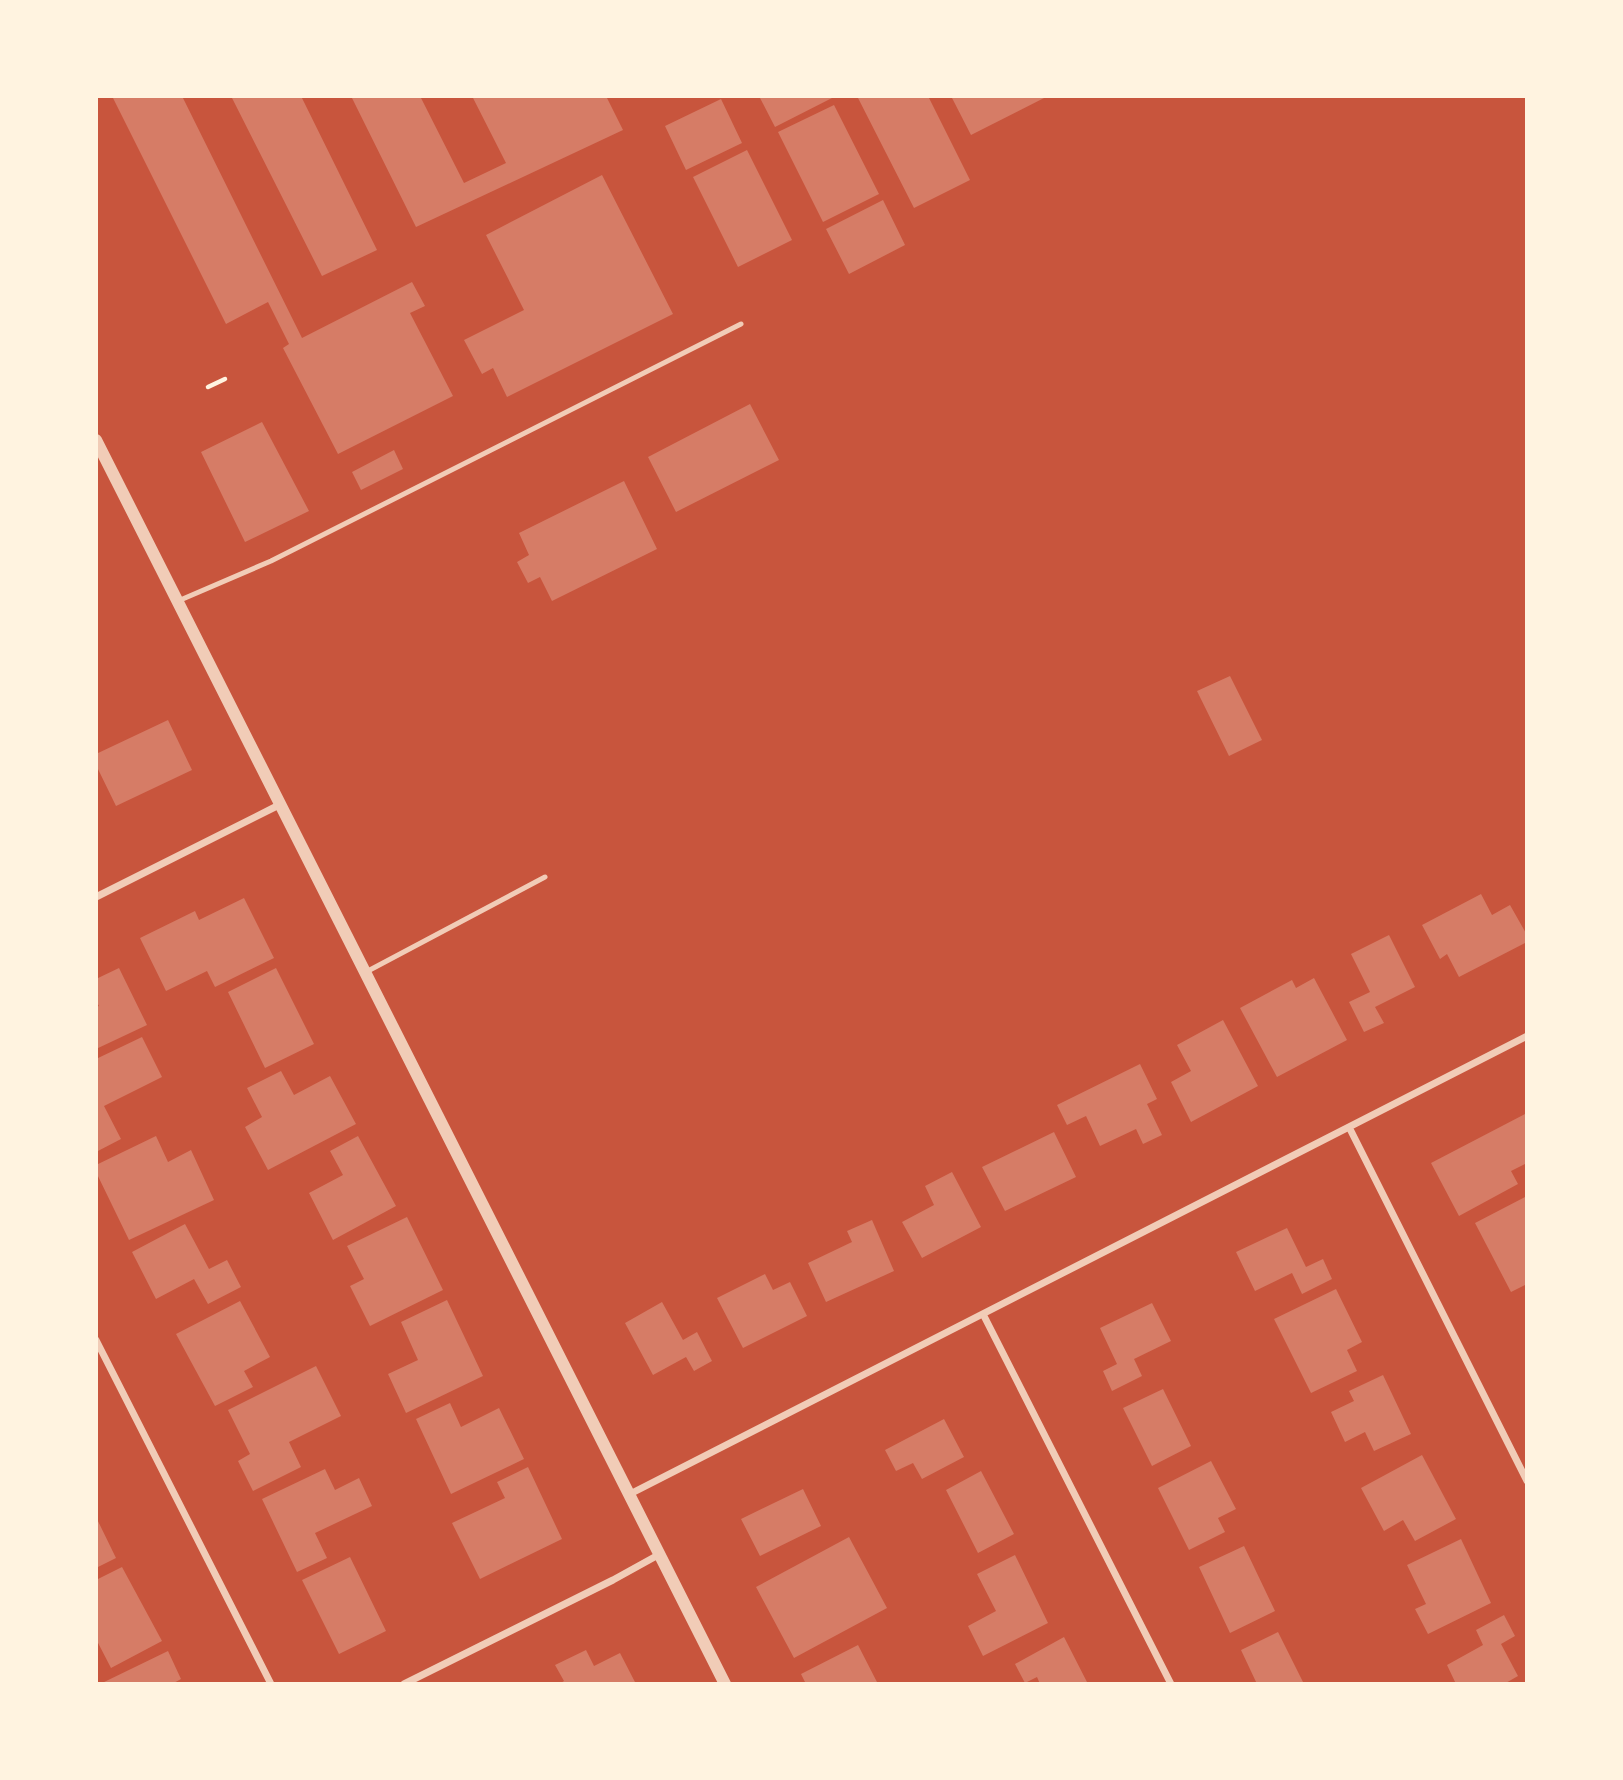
<svg xmlns="http://www.w3.org/2000/svg" width="1623" height="1780" font-family="'Varela Round',sans-serif">
<style>
.building{fill:#d67c66}
.lines{fill:none;stroke-linecap:round;stroke-linejoin:round}
.path{stroke:#fff3e0;stroke-width:4.5}
.service{stroke:#f1ccb7;stroke-width:5}
.minor{stroke:#f1ccb7;stroke-width:7}
.tertiary{stroke:#f1ccb7;stroke-width:12}
</style>
<rect width="100%" height="100%" fill="#c8553d"/>
<!-- building -->
<path class="building" d="M112 96H182L302 338 412 282 425 306 410 313 453 396 338 454 283 348 289 344 268 302 226 324Z
M231 96H301L377 250 322 276Z
M351 96H420L464 183 506 163 472 96H606L623 130 416 227Z
M759 96H830L832 98 775 127Z
M857 96H928L970 180 914 208Z
M951 96H1048L971 135Z
M721 99 742 143 686 170 665 126Z
M834 105 879 194 823 222 778 132Z
M747 150 792 240 738 267 693 177Z
M602 175 673 314 507 397 493 368 482 374 464 340 524 310 486 235Z
M883 200 905 245 849 274 826 229Z
M750 404 779 460 676 512 648 457Z
M262 422 309 511 245 542 201 452Z
M394 450 403 469 361 490 352 472Z
M624 481 657 549 552 601 540 577 528 583 517 562 529 555 519 533Z
M1230 676 1262 740 1229 756 1197 691Z
M168 720 192 770 116 806 96 765V754Z
M1481 894 1492 915 1510 905 1527 935V942L1459 977 1447 954 1440 959 1422 925Z
M244 898 274 958 215 987 207 971 166 991 140 938 195 911 199 920Z
M1389 935 1415 987 1375 1007 1384 1023 1364 1032 1349 1002 1370 992 1351 954Z
M119 968 147 1025 96 1049V1007L99 1006 96 1001V979Z
M276 968 314 1044 265 1068 228 992Z
M1314 978 1347 1040 1277 1077 1240 1008 1292 980 1296 988Z
M1223 1020 1258 1086 1191 1122 1171 1082 1191 1071 1177 1045Z
M142 1037 162 1077 104 1106 121 1139 96 1152V1059Z
M1140 1064 1157 1099 1147 1104 1162 1135 1143 1144 1136 1129 1100 1146 1086 1116 1067 1125 1057 1105Z
M281 1071 294 1095 330 1076 356 1124 268 1170 245 1127 262 1117 247 1088Z
M1527 1113V1163L1511 1171 1518 1184 1459 1216 1431 1163Z
M1054 1132 1076 1177 1005 1211 982 1167Z
M156 1136 168 1162 191 1150 214 1200 129 1240 96 1172V1165Z
M358 1136 396 1206 333 1240 309 1193 343 1175 330 1151Z
M952 1172 981 1227 922 1258 902 1222 934 1205 925 1186Z
M1527 1196V1225L1525 1226 1527 1230V1284L1511 1292 1475 1223Z
M407 1217 443 1290 370 1326 350 1286 364 1279 347 1246Z
M872 1220 894 1271 826 1302 808 1263 852 1242 847 1231Z
M185 1224 209 1269 227 1260 241 1287 208 1304 194 1279 156 1299 132 1252Z
M1287 1228 1306 1267 1323 1259 1332 1279 1302 1294 1292 1273 1255 1291 1236 1252Z
M765 1274 773 1290 790 1282 807 1316 743 1348 717 1298Z
M1336 1289 1362 1342 1347 1350 1357 1371 1311 1393 1274 1319Z
M447 1300 483 1376 406 1413 388 1374 418 1360 401 1322Z
M240 1301 270 1357 244 1371 253 1387 215 1406 176 1334Z
M662 1302 683 1340 697 1332 712 1361 694 1371 686 1357 653 1375 625 1323Z
M1152 1303 1171 1341 1134 1359 1142 1376 1112 1391 1103 1371 1117 1364 1100 1328Z
M316 1366 341 1416 289 1442 301 1467 253 1491 238 1461 250 1454 228 1410Z
M1383 1375 1411 1434 1374 1451 1365 1432 1345 1442 1331 1412 1354 1401 1349 1391Z
M1163 1389 1191 1446 1152 1466 1123 1408Z
M450 1403 461 1427 499 1408 524 1459 451 1494 416 1419Z
M944 1419 964 1457 922 1479 913 1463 896 1471 885 1450Z
M1422 1455 1456 1519 1415 1541 1403 1520 1384 1531 1361 1488Z
M1211 1461 1236 1509 1218 1518 1225 1532 1189 1550 1158 1488Z
M528 1467 562 1539 480 1579 452 1523 505 1498 497 1482Z
M325 1469 335 1490 359 1478 372 1506 315 1533 327 1558 297 1572 262 1499Z
M981 1471 1014 1534 978 1553 946 1490Z
M803 1489 821 1526 760 1556 741 1519Z
M96 1517 116 1558 96 1568Z
M849 1537 887 1608 794 1658 756 1587Z
M1461 1539 1491 1603 1428 1634 1415 1609 1426 1604 1407 1565Z
M1244 1546 1275 1611 1230 1633 1199 1567Z
M1015 1555 1048 1623 983 1656 968 1626 996 1611 977 1574Z
M350 1557 386 1631 339 1654 302 1580Z
M122 1567 162 1641 111 1668 96 1639V1580Z
M1504 1615 1515 1636 1501 1644 1518 1676 1504 1684H1456L1447 1665 1483 1645 1476 1630Z
M1278 1632 1304 1684H1257L1241 1650Z
M1064 1637 1088 1684H1040L1037 1677 1025 1683 1015 1664Z
M858 1645 878 1684H806L801 1674Z
M586 1650 594 1666 620 1653 636 1684H559L564 1681 555 1665Z
M168 1651 181 1679 172 1684H100Z"/>
<g class="lines">
<!-- path -->
<path class="path" d="M208 387 225 379"/>
<!-- service -->
<path class="service" d="M178 601 271 561 741 324
M366 972 545 877"/>
<!-- minor -->
<path class="minor" d="M96 897 281 804
M1349 1127 1527 1481
M983 1314 1171 1684
M96 1340 271 1684
M630 1494 1527 1036
M404 1684 613 1580 660 1554"/>
<!-- tertiary -->
<path class="tertiary" d="M96 440 725 1684"/>
</g>
<!-- border -->
<rect width="1623" height="1780" fill="none" stroke="#fff3e0" stroke-width="196"/>
</svg>
